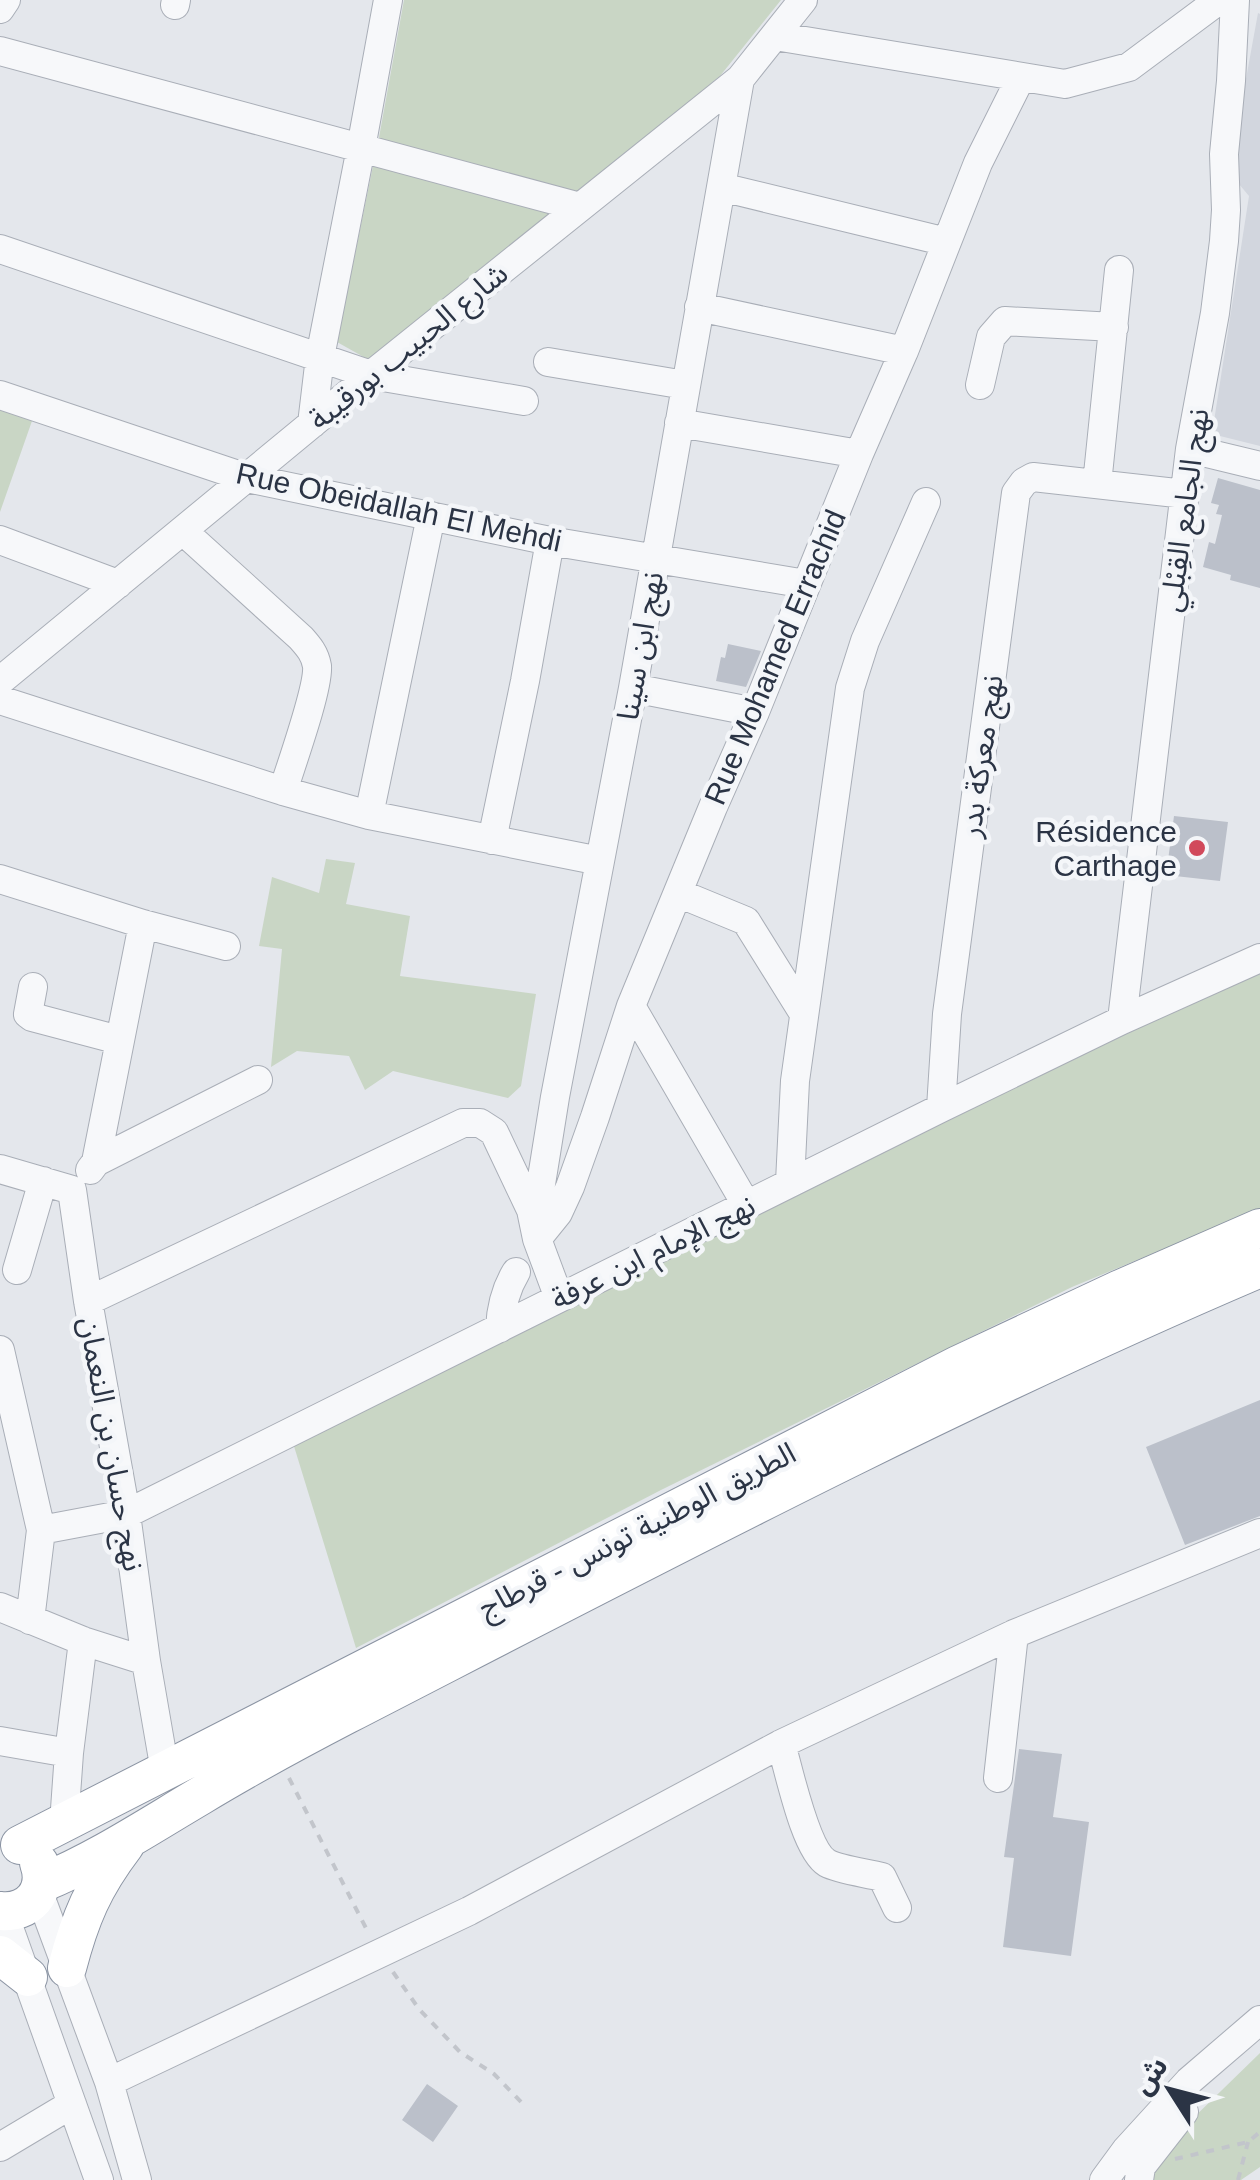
<svg xmlns="http://www.w3.org/2000/svg" width="1260" height="2180" font-family="Helvetica,'Noto Sans Arabic',sans-serif">
<style>
.built{fill:#d2d6de}
.green{fill:#c9d6c5}
.building{fill:#bbc0ca}
.lines{fill:none;stroke-linecap:round;stroke-linejoin:round}
.minor-casing{stroke:#a9aeb7;stroke-width:30}
.highway-casing{stroke:#8b94a3;stroke-width:40}
.path{stroke:#c2c5cb;stroke-width:4;stroke-dasharray:8 8;stroke-linecap:butt}
.minor{stroke:#f7f8fa;stroke-width:28}
.highway{stroke:#fff;stroke-width:38}
.poi-dot{fill:#d1495b;stroke:#f4f6f9;stroke-width:4}
.labels{text-anchor:middle;dominant-baseline:central;stroke-width:9;stroke-linejoin:round;paint-order:stroke}
.street-label{font-size:30px;fill:#2b3445;stroke:#f4f6f9}
.poi-label{font-size:30px;fill:#2b3445;stroke:#f4f6f9;text-anchor:end}
</style>
<rect width="100%" height="100%" fill="#e4e7ec"/>
<!-- built -->
<path class="built" d="M1258 13 1260 14V446L1212 434 1249 196 1229 172Z"/>
<!-- green -->
<path class="green" d="M404 0H781L720 76 577 195 378 143Z
M373 166 558 211 369 360 337 342Z
M0 410 32 421 0 512Z
M326 859 355 863 346 904 410 916 400 976 536 994 521 1086 508 1098 393 1071 365 1090 349 1056 297 1051 271 1067 282 949 259 946 272 877 319 893Z
M1260 967V1209L1072 1287 661 1490 356 1648 293 1443Z
M1260 2053V2167L1241 2180H1153V2175L1184 2127Z"/>
<!-- building -->
<path class="building" d="M1218 478 1260 490V588L1230 580 1231 575 1203 567 1209 542 1215 544 1222 515 1216 514 1219 505 1211 503Z
M728 644 761 651 746 687 716 681 721 657 725 658Z
M1174 816 1228 822 1220 881 1166 875Z
M1260 1400V1516L1185 1545 1146 1447Z
M1019 1749 1062 1754 1053 1817 1089 1822 1071 1956 1003 1947 1014 1858 1004 1857Z
M427 2084 458 2106 433 2142 402 2120Z"/>
<g class="lines">
<!-- minor casing -->
<g class="minor-casing">
<path id="minor" d="M175 5 176 0
M0 9 6 0
M775 36 1065 84 1129 67 1219 0
M0 51 580 207
M721 187 947 242
M0 249 371 375 524 401
M699 307 904 351
M548 362 685 385
M980 385 991 337 1005 321 1114 327
M0 395 247 478 550 541 806 584
M679 423 859 454
M312 424 320 357 361 148 388 0
M1190 449 1260 466
M1097 484 1119 270
M183 531 301 638C309 647 315 654 317 666 319 688 291 765 283 791
M0 540 118 584
M0 681 371 375 740 79 803 0
M633 688 755 712
M0 700 283 791 369 815 600 861
M369 815 431 516
M492 840 525 681 550 541
M0 879 143 924 226 946
M678 893 746 921 804 1014
M33 987 28 1014 32 1017 119 1040
M631 1006 747 1206
M1122 1020 1190 449 1215 313 1224 241 1226 210 1224 154 1231 81 1235 0
M941 1108 947 1014 1016 493 1024 482 1033 477 1185 494
M96 1162 143 924
M0 1169 72 1190 88 1301 126 1514 146 1661 165 1771
M90 1170 96 1162 258 1080
M790 1182 795 1081 850 688 865 641 926 502
M531 1210 541 1184 555 1097 633 688 740 79
M537 1239 558 1213 570 1187 595 1117 631 1006 713 807 755 712 859 454 904 351 978 163 1021 77
M17 1270 43 1181
M88 1301 463 1123H480L494 1132 531 1210 537 1239 559 1298
M500 1328C501 1308 505 1290 516 1272
M0 1350 41 1530 30 1620
M41 1530 126 1514 941 1108 1122 1020 1260 958
M0 1607 83 1641 146 1661
M0 1741 69 1753
M781 1744C789 1770 805 1850 827 1863 840 1870 867 1873 882 1877L897 1908
M998 1778 1014 1634
M64 1823 69 1753 83 1641
M39 1893 109 2082 137 2180
M3 1911 99 2180
M109 2082 469 1911 781 1744 1014 1634 1260 1533
M0 2147 72 2104
M1104 2180 1126 2150 1189 2081 1260 2020
M1139 2180 1141 2167 1184 2112"/>
</g>
<!-- highway casing -->
<g class="highway-casing">
<path id="highway" d="M20 1845 958 1365 1118 1290 1260 1228
M42 1883C98 1860 149 1826 200 1796 248 1767 296 1741 346 1715 647 1560 948 1401 1260 1268
M0 1911C29 1914 49 1891 39 1863
M0 1955 28 1977
M67 1968C80 1918 93 1887 125 1845"/>
</g>
<!-- path -->
<path class="path" d="M289 1778 369 1934
M393 1972 419 2009 460 2052 494 2074 521 2102
M1175 2159 1248 2142 1260 2132
M1238 2180 1248 2142"/>
<!-- minor -->
<use href="#minor" class="minor"/>
<!-- highway -->
<use href="#highway" class="highway"/>
</g>
<!-- markers -->
<circle class="poi-dot" cx="1197" cy="848" r="10"/>
<g class="labels">
<!-- street labels -->
<g class="street-label">
<text transform="translate(408 346) rotate(-39)">شارع الحبيب بورقيبة</text>
<text transform="translate(399 507) rotate(12)">Rue Obeidallah El Mehdi</text>
<text transform="translate(1184 510) rotate(-82)">نهج الجامع القِبْلي</text>
<text transform="translate(640 646) rotate(-80)">نهج ابن سينا</text>
<text transform="translate(775 657) rotate(-67)">Rue Mohamed Errachid</text>
<text transform="translate(981 756) rotate(-82)">نهج معركة بدر</text>
<text transform="translate(653 1252) rotate(-26)">نهج الإمام ابن عرفة</text>
<text transform="translate(112 1444) rotate(80)">نهج حسان بن النعمان</text>
<text transform="translate(637 1530) rotate(-27)">الطريق الوطنية تونس - قرطاج</text>
</g>
<!-- poi labels -->
<g class="poi-label">
<text x="1177" y="831">Résidence<tspan x="1177" dy="34">Carthage</tspan></text>
</g>
</g>
<!-- north arrow -->
<g transform="translate(1170 2090) rotate(306)" stroke="#f4f6f9" stroke-width="8" paint-order="stroke">
<path d="M0-8L18 38L0 25L-18 38Z" fill="#2b3445"/>
<text y="-15" font-size="28" font-weight="bold" text-anchor="middle" fill="#2b3445">ش</text>
</g>
</svg>
